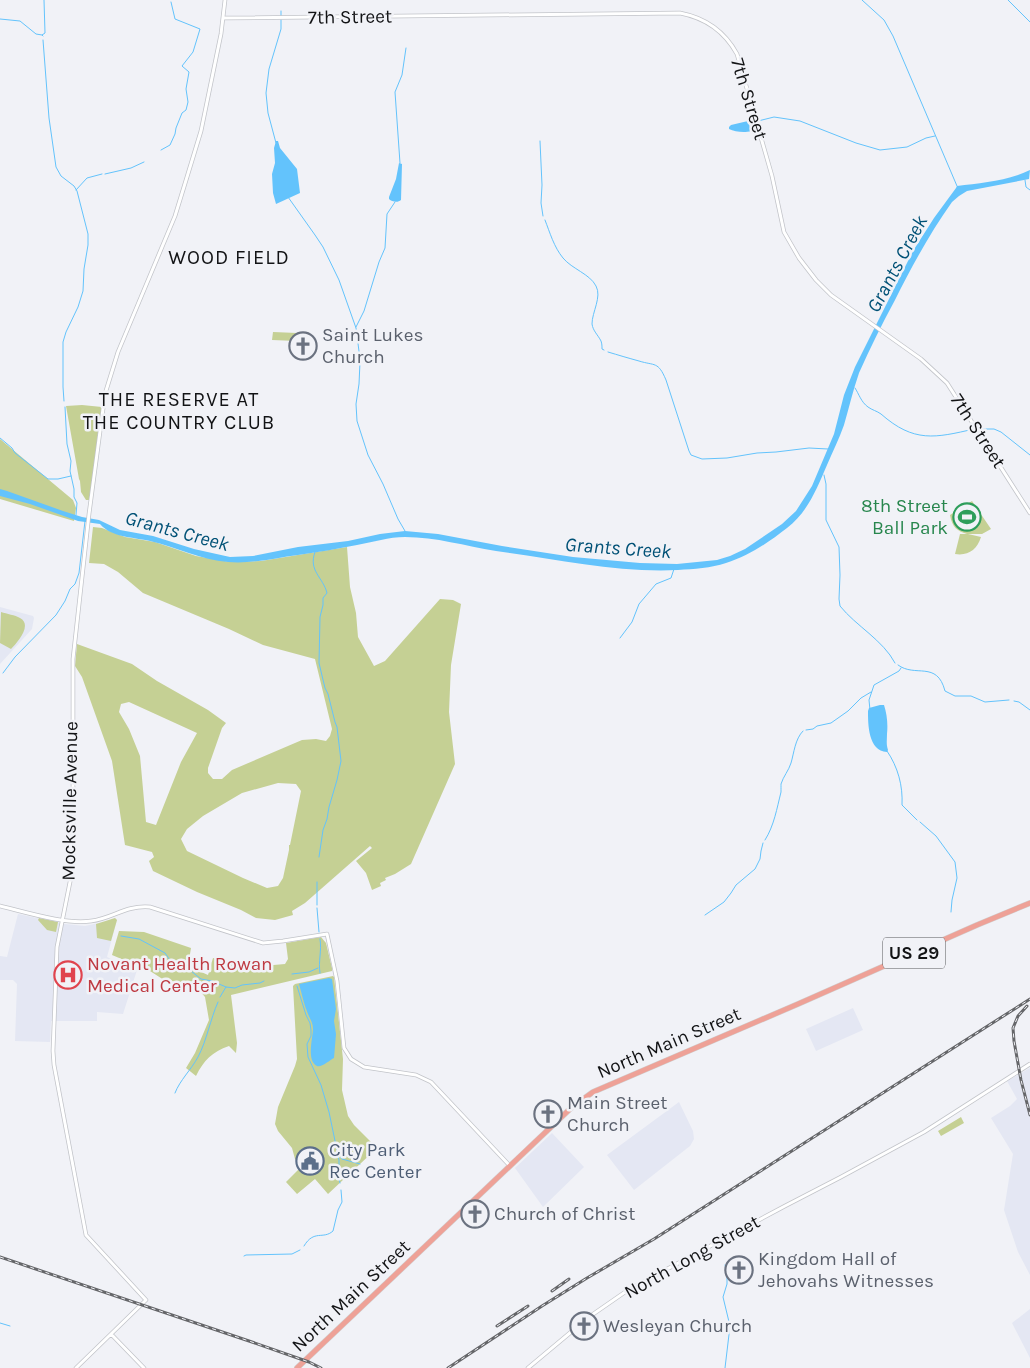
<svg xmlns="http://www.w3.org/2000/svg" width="1030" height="1368" font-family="Karla,sans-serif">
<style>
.built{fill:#e4e7f3}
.green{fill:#c5d094;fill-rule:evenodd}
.water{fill:#63c3fc}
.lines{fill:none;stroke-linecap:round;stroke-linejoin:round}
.stream{stroke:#63c3fc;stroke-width:1}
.tertiary-casing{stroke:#c2c4c9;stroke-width:4.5}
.primary-casing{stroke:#d0d0d0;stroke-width:6}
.tertiary{stroke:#fff;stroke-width:3}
.primary{stroke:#eea197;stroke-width:5}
.rail-casing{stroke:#656669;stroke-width:3}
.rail{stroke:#f1f2f7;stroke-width:1;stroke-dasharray:4;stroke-linecap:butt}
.labels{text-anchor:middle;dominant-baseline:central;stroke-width:5;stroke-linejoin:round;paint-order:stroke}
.shield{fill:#f1f2f7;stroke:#555659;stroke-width:1}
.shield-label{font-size:18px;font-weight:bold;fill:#121315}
.street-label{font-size:19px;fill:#121315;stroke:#f1f2f7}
.worship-label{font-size:19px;fill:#5b616d;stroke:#f1f2f7;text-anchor:start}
.leisure-label{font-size:19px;fill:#27864d;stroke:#f1f2f7;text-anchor:end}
.health-label{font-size:19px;fill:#be3a42;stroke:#f1f2f7;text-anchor:start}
.service-label{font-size:19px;fill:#4e5e75;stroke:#f1f2f7;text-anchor:start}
.neighbourhood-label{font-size:20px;letter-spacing:1px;fill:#121315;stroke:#f1f2f7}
.water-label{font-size:20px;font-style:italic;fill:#005176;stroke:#f1f2f7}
</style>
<rect width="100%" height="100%" fill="#f1f2f7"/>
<!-- built -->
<path class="built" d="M0 607 33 616 34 618 32 629 0 664Z
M18 914 65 924 85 926 108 921 115 918 117 920 107 957 137 970 123 1014 97 1012V1021H51L50 1042 15 1041 17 984 13 980H0V956L7 957Z
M853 1008 863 1030 816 1051 806 1029Z
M1030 1068V1275L1018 1252 1004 1210 1013 1154 991 1118 1010 1106 1017 1099 1007 1081Z
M679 1102 693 1131 694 1139 690 1146 634 1190 607 1155Z
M552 1133 584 1167 543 1207 515 1168Z
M1030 1309V1358L1012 1323Z"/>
<!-- green -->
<path class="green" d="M273 332 297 333V341L272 340Z
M82 405 102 407 90 500H86L81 492 80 481 79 479 66 406Z
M0 439 73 500 76 508 74 521 0 499Z
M972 501 991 529 982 534H968L981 537C977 550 968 556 955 554L960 534H967C957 531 952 527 950 515Z
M93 527 102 528 125 537 155 542 196 556 230 562 261 561 347 547 350 587 356 613 358 637 374 666 385 661 440 599 453 600 461 604 451 665 449 712 455 764 411 864 395 874 385 878 386 880 380 883 381 886 372 890 366 873 356 861 372 848 370 846 305 903 292 911 293 915 275 920 256 918 241 910 197 892 153 871 149 861 154 857 152 852 125 845 112 761 82 677 75 666 77 644 132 664 157 681 208 710 226 723 222 728 208 768V773L213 779H222L232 770 302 740 316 739 326 741 330 736 332 729 315 659 263 645 229 629 143 593 118 572 104 564 89 563ZM129 702 197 733 181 762 156 825 146 822 140 756 129 729 119 712 121 704ZM278 783 296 784 301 791 290 845H289V850L283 878 278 886 267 888 243 878 187 851 181 839 187 829 203 816 242 793Z
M1 612C7 614 15 615 20 618 33 625 17 643 11 649L0 643Z
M39 918 58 922 56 932 47 930 38 920Z
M115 918 117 920 111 941 97 938 96 924Z
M119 931 144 932 191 948 188 966 208 975 213 958 247 965 262 966 285 964 288 959 286 943 321 937 326 943 332 968V971L231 995 237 1043 236 1053 229 1046C212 1052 204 1060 196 1076L186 1068 195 1053 209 1020 205 997 199 990 184 983 164 980 150 971 112 955Z
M333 976 334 977 343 1059 342 1090 348 1116 354 1125 376 1147V1149L328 1194 315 1179 297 1194 286 1182 302 1166 295 1159 292 1148 278 1131 275 1124 278 1107 295 1066 297 1059 293 986 295 984Z
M961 1117 964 1123 941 1136 938 1131Z"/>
<!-- water -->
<path class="water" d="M748 121 751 131C745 133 735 132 729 129V127L731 125Z
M276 141H278L280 148 297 169 300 193 276 204 273 193 272 174 275 163 274 148Z
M399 163 402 164 401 200C398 203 392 202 389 199V197L396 179Z
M1030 170 1029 179 967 191 959 196 952 202C930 233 912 266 895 300 882 324 870 348 859 373 853 390 849 408 844 425 839 439 833 451 827 465 817 488 808 512 787 528 769 542 749 556 726 563 711 568 694 569 678 570 617 573 556 559 496 551 465 546 436 537 405 537 389 537 373 542 357 545 337 549 318 552 298 555 275 558 252 564 228 562 201 560 176 547 150 541 134 537 112 538 100 524L78 521 30 504 0 496V489L7 491 63 511 82 517 99 520 120 530 153 536 194 549 230 557 253 556 298 547 348 541 380 534 405 531 438 534 502 546 573 557 640 563 677 564 717 560 730 556 745 549 782 524 796 511 812 486 834 434 844 395 855 367 913 251 934 218 956 188 957 186C981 183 1008 181 1030 170Z
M880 705H884C887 714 888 724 887 734 887 740 886 744 888 750L887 752C868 751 868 724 868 711L869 708Z
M329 978 332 979 336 1009 334 1021 336 1034 334 1058C330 1060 321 1068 317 1066 306 1061 313 1037 313 1029 313 1023 310 1019 308 1014 304 1005 302 994 299 984Z"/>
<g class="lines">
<!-- stream -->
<path class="stream" d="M862 0 884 20 893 36 957 186
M1008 0 1030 22
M281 16V11
M0 19 20 21 36 34 42 35
M43 36 42 35 45 33 44 0
M43 40 49 118 56 167 61 176 74 186 77 191 88 234V245L84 269 83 291 78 307 66 332 63 342V387L64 401
M758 121 774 117 800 121 856 143 880 150 907 147 926 138 935 136
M751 124 755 123
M540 141 542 185 541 203 543 216
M276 143 268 113 266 93 269 69 281 29V20
M161 150 170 145 175 134 176 128 182 113 186 110 188 102 186 89 189 72 182 66 193 52 200 29 175 19 171 2
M400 163 395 92 402 75 406 48
M105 174 131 168 144 162
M1025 180 1026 187 1030 190
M76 190 87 178 102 174
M288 197 315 235 323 247 339 280 356 328 360 359
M545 220C550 233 554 247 563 258 572 269 590 274 596 286 602 297 592 312 592 324 593 331 598 335 601 341 602 344 602 346 602 349L604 350
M356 327 364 311 379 262 385 248 387 214 395 202
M608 352C618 355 628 358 639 361 655 366 658 361 666 380L689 451 691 455 702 459 727 458 757 453 776 452 809 448 828 449
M360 362 359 384 356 404 357 421 368 455 383 484 398 519 405 531
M855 388C859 394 861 402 868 407 872 410 877 411 881 414 914 443 935 438 974 429
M65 407 67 444 71 461 70 471 74 489V497L77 503 76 515
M979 429H994L1001 432 1030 455
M0 438 12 448 15 453 48 479H58L71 476
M824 475 826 484V520L839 547 840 575 839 599 840 606C856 626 883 640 895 663
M315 552C308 571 323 577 327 593L323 598V605L320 617 319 663 325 688 328 694 335 722 337 727 341 761 337 780 329 807 327 819 323 830 319 857
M620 638 632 622 639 604 656 584 671 578 674 569
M898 665C915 678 937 660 945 691L955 696H971L985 702 1009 700
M3 673 15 657 56 615 65 601 70 589 75 584 79 573 85 521
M1014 701 1019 702 1030 710
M870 710 869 700 874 685 899 671 901 668
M806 730 813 729 817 726 831 723 848 711 861 698 871 692
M887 751C898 767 903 786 902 805L917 820
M920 822 936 836 955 862 957 878 952 900 951 912
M765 840C774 826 777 808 781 792 781 789 781 786 781 784 783 777 789 770 791 763 794 753 795 739 803 731
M317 882V905
M317 908 319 932
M705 915 724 902 731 893 736 885 755 869 760 859 761 851 763 843
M121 936 139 939 165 953 170 960 172 968 177 970 191 971 201 979 212 981 226 987
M320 973C318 961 322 951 320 939
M292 974 309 972 318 968
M297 986 306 1015 310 1023 311 1030V1036L307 1044 308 1057 321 1085 329 1112 339 1160V1178L340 1183
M220 997 226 987 235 988 242 985 260 983 264 981
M175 1093C180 1080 191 1070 198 1057 207 1040 210 1020 218 1002
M337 1153 342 1159 360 1164
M304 1246C314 1229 323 1240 333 1231L338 1210 342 1202 341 1190
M244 1256 246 1255 292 1254 300 1250
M725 1265 727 1272V1284L723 1297 730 1326 725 1368
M0 1323 10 1326"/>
<!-- tertiary casing -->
<g class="tertiary-casing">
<path id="tertiary" d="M223 18 680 13C706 18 725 32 737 54L772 176 784 232 799 258 816 280 831 295 921 359 947 383 1030 513
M0 906C25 912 66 925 91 921 114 918 125 905 150 907L263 943 283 941 327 934 337 981 344 1048 351 1059 364 1067 416 1075 431 1082 510 1166
M111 1334 144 1368
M76 1368 146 1300 86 1235 54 1065 53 1051 57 947 73 867V659L89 514 105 394 118 352 175 216 187 177 201 131 221 34 225 0
M528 1368 589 1317 628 1290 785 1206 841 1177 924 1132 1030 1064"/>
</g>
<!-- primary casing -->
<g class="primary-casing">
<path id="primary" d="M297 1368 571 1108 593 1092 798 1004 977 925 1030 903"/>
</g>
<!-- tertiary -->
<use href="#tertiary" class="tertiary"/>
<!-- primary -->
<use href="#primary" class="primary"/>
<!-- rail casing -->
<g class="rail-casing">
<path id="rail" d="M1027 1006 1018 1016 1013 1028 1014 1041 1021 1080 1030 1115
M0 1257 249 1341 309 1362 321 1368
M552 1291 569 1279
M497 1326 528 1306
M448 1368 542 1306 587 1278 654 1239 1030 999"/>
</g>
<!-- rail -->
<use href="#rail" class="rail"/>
</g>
<!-- icons -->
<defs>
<g id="church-ring" transform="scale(1.4375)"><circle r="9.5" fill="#f1f2f7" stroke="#6b7280" stroke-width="1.5"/><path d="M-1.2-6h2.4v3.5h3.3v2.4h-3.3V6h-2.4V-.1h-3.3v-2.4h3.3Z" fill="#6b7280"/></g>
<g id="stadium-ring" transform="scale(1.4375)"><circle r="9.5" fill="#f1f2f7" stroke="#2e9e5b" stroke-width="1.5"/><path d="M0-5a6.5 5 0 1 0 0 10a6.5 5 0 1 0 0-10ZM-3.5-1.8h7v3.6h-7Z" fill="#2e9e5b"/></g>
<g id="hospital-ring" transform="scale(1.4375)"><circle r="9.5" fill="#f1f2f7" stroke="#e0444e" stroke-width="1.5"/><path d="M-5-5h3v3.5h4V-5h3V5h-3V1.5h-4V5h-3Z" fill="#e0444e"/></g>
<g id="civic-ring" transform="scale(1.4375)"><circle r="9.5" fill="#f1f2f7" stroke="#5c6f8a" stroke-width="1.5"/><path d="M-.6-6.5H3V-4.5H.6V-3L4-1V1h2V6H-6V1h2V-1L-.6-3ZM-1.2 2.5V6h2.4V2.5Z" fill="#5c6f8a"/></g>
</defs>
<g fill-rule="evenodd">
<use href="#church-ring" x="303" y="346"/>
<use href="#stadium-ring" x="967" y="517"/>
<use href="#hospital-ring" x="68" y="975"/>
<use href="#church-ring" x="548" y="1114"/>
<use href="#civic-ring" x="310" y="1161"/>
<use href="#church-ring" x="475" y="1214"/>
<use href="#church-ring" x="739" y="1270"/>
<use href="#church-ring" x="584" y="1326"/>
</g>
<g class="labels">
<!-- shield labels -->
<rect class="shield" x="883" y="937.5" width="62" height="31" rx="4"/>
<g class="shield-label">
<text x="914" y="953">US 29</text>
</g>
<!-- street labels -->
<g class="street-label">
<text transform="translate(350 17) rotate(-1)">7th Street</text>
<text transform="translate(749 99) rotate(73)">7th Street</text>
<text transform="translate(978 431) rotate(57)">7th Street</text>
<text transform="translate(70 801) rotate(-89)">Mocksville Avenue</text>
<text transform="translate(669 1043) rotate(-23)">North Main Street</text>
<text transform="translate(692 1257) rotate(-29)">North Long Street</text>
<text transform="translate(351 1296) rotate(-43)">North Main Street</text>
</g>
<!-- worship labels -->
<g class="worship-label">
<text x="322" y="335">Saint Lukes<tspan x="322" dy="22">Church</tspan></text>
<text x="567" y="1103">Main Street<tspan x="567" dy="22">Church</tspan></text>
<text x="494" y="1214">Church of Christ</text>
<text x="758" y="1259">Kingdom Hall of<tspan x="758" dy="22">Jehovahs Witnesses</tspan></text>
<text x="603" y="1326">Wesleyan Church</text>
</g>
<!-- leisure labels -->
<g class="leisure-label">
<text x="948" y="506">8th Street<tspan x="948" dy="22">Ball Park</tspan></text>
</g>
<!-- health labels -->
<g class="health-label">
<text x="87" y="964">Novant Health Rowan<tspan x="87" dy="22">Medical Center</tspan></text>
</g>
<!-- service labels -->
<g class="service-label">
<text x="329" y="1150">City Park<tspan x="329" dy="22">Rec Center</tspan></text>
</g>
<!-- neighbourhood labels -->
<g class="neighbourhood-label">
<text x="229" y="257">WOOD FIELD</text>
<text x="179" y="399">THE RESERVE AT<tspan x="179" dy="23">THE COUNTRY CLUB</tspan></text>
</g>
<!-- water labels -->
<g class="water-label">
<text transform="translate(897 264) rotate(-62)">Grants Creek</text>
<text transform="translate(177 531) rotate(15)">Grants Creek</text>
<text transform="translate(618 548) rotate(4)">Grants Creek</text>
</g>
</g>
</svg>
